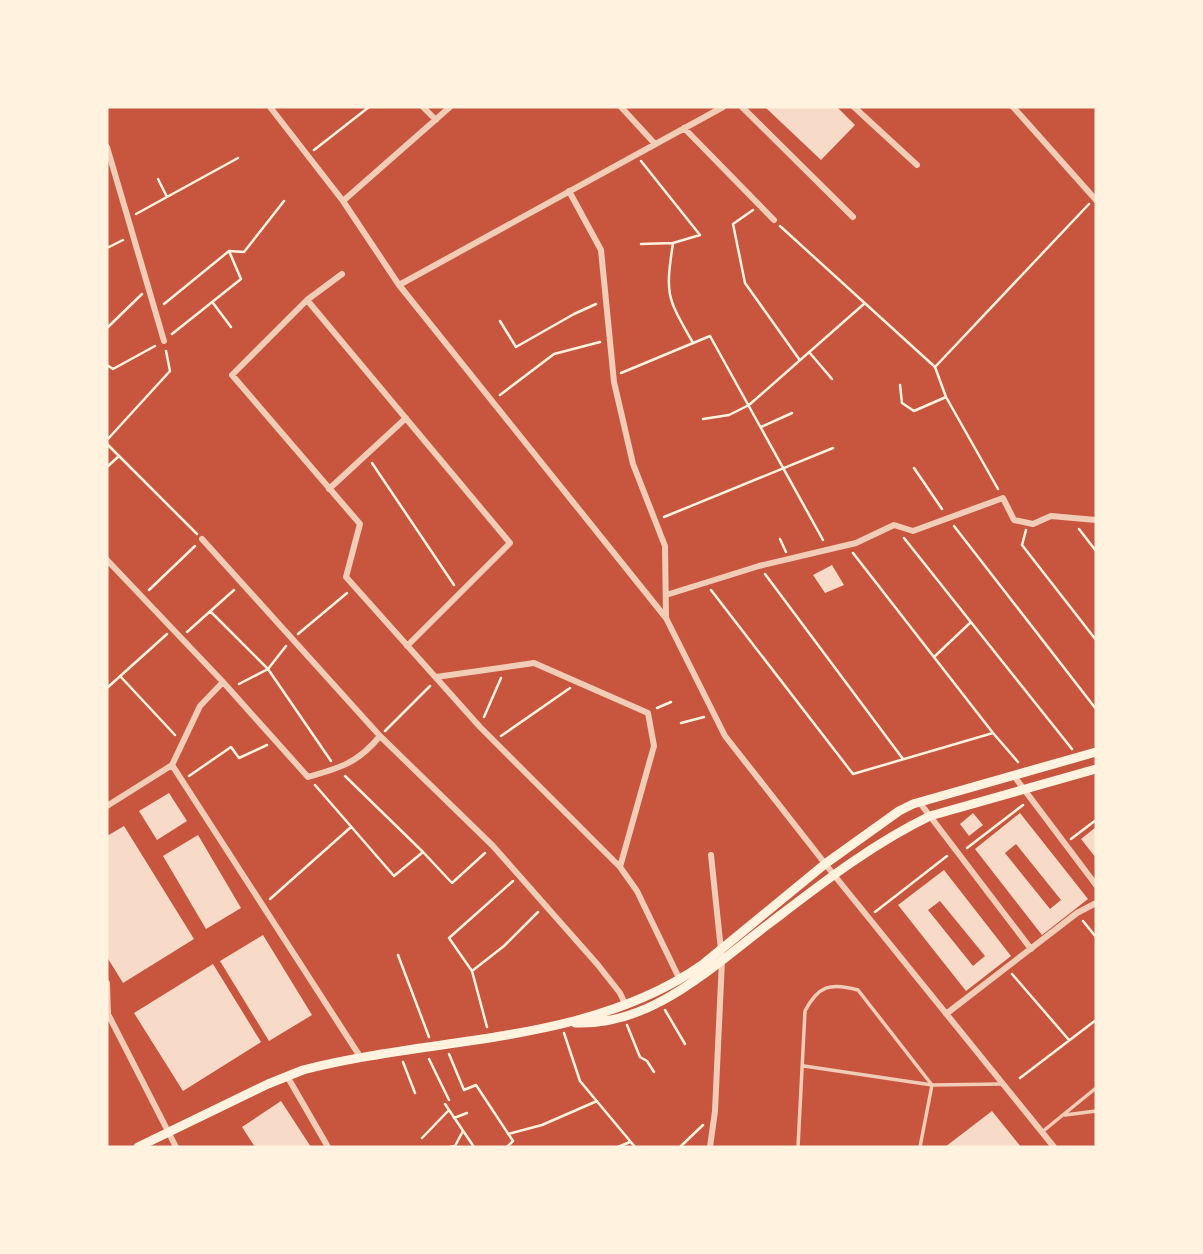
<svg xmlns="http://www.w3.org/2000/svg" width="1203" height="1254" font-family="'PT Sans',sans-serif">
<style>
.building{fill:#f7dbc8;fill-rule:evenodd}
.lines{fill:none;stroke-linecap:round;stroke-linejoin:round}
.path{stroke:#fff3e0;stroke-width:2.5}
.service{stroke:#f1ccb7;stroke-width:3.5}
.minor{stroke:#f1ccb7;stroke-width:6}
.secondary{stroke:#fff3e0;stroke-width:9}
</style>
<rect width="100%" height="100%" fill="#c8553d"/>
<!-- building -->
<path class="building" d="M765 107H837L855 125 821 160Z
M832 565 844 585 825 593 813 575Z
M169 793 187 821 157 840 139 811Z
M973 813 983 825 969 836 960 824Z
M1020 813 1088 899 1042 935 975 849ZM1016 844 1061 900 1050 909 1005 853Z
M124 826 194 939 123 983 107 957V836Z
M1096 827V858L1081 839Z
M198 835 241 908 206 929 163 856Z
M944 870 1011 956 966 991 898 905ZM940 901 985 956 973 966 928 910Z
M263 935 312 1015 269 1041 220 961Z
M213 964 261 1042 183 1091 134 1013Z
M281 1101 311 1147H255L242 1127Z
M992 1111 1021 1147H945Z"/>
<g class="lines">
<!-- path -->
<path class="path" d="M314 150 369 107
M641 161 700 235 673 243
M158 179 167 197
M753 210 733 224 745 283 799 359
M136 214 238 158
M780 226 935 367 946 397 998 489
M641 244 673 243C665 296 667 297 693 343
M107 248 123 240
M213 303 231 327
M164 304 229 251
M500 321 516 347 574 314 596 304
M107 328 142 294
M172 334 241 279 229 251 244 252 284 201
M809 352 832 379
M107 365 113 369 155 346
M935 367 1089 204
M621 373 710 336 823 540
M900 385 902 403 914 411 946 397
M500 395 554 354 600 342
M703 419 729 415 749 405 865 303
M761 427 792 413
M107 440 170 371 166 351
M107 444 197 534
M372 463 454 585
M107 467 119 456
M914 468 942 509
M664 517 833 448
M954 526 1096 709
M1079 529 1096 551
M1026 530 1022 545 1096 640
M904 538 1072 749
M780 539 786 552
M853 553 993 733 1018 762
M765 574 903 759
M149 590 195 546
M711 590 853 774 993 733
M210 611 268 669 239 684
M187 632 234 590
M298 634 347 593
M286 646 268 669 331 761
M934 657 971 622
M120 676 175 735
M107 688 167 634
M657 708 671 702
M484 717 501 678
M681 723 704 717
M385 731 430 686
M501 736 570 688
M189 776 231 747 239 758 267 745
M345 776 423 852
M315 785 394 876 423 852 452 883 485 853
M1071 839 1096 820
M967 848 1023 805
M270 899 351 827
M875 912 947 856
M1083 921 1096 937
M398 955 429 1037
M472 971 449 938 513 881
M1012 974 1069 1040
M665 1010 685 1044
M627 1025 640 1057 647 1061 654 1072
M487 1027 472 971 504 946 538 912
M564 1033 580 1081 635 1147
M449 1054 464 1090 476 1085 513 1141 507 1147
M429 1059 449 1100
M403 1062 415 1093
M1020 1078 1096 1020
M445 1104 474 1147
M454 1118 467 1113
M508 1134 542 1125 597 1101
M422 1138 449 1110
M450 1147 455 1146 463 1131
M618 1147 630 1142
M680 1147 703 1125"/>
<!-- service -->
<path class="service" d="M804 1066 932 1085 1002 1084
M1065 1115 1096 1111
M1042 1132 1096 1088
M798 1147 805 1011C818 986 830 982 858 990L932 1085 920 1147"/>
<!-- minor -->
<path class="minor" d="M270 107 343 201 399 285 666 618 725 736 834 875 1054 1147
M423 107 436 120
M621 107 655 144
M742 107 853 217
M854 107 917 165
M1013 107 1096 200
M684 128 774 220
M107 147 164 341
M569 191 601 250 614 382 633 464 665 546 666 617
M343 201 450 107
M342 274 307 300 232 375 360 524 346 577 480 727 620 867 637 891 680 980
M399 285 723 107
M307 300 510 543 407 646
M329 489 406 418
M202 539 380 736 493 846 598 965 620 993 626 1006
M107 560 223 682 308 777C340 768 358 763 380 736
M666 595 759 566 856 543 894 525 913 531 1003 498 1014 520 1033 524 1051 516 1096 520
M436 677 534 663 648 713 654 746 620 867
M172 765 200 706 223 682
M1014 776 1096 885
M920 803 1031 949
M107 806 172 765 361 1058
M107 983 108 1014 176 1147
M946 1014 1077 913 1096 903
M287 1076 328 1147
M710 1147 715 1111 722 960 711 855"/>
<!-- secondary -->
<path class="secondary" d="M575 1023C653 1026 711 967 770 923 821 884 872 844 930 816L1096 769
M138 1147 268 1084 303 1070C434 1036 587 1045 702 965L825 864 899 811 913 804 1096 752"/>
</g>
<!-- border -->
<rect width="1203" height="1254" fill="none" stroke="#fff3e0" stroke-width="217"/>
</svg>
